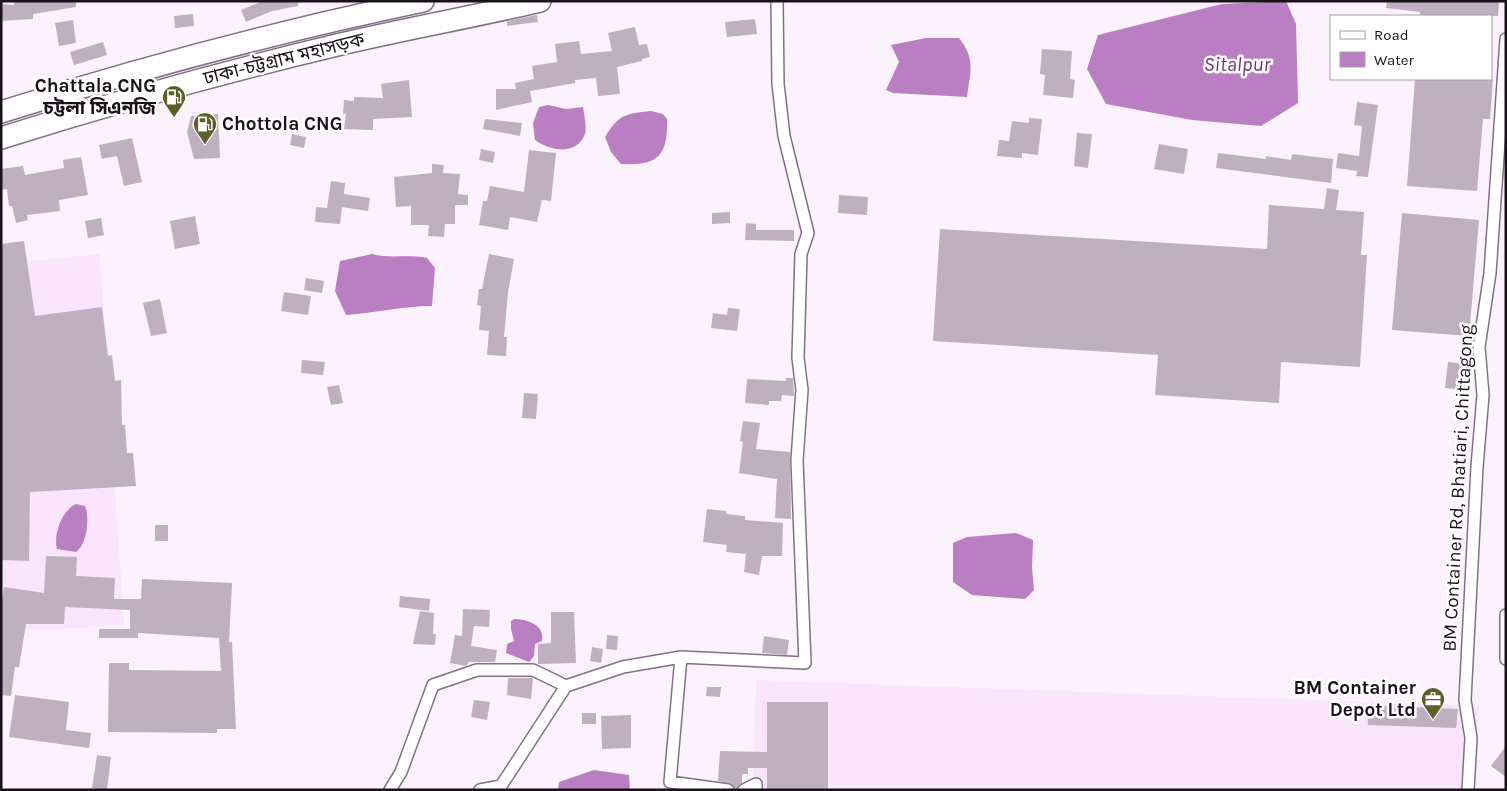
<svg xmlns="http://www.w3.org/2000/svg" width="1507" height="791" font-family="Karla,'Noto Sans Bengali',sans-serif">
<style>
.built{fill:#fbe5fe}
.water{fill:#ba7fc3}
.building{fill:#bfafc1}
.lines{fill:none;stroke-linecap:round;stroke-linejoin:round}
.street-casing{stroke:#807283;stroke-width:14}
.highway-casing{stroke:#807283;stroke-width:24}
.street{stroke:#fff;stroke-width:11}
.highway{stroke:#fff;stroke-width:21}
.labels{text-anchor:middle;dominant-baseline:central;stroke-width:5;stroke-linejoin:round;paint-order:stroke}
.street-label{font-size:19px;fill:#191319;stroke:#fff}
.poi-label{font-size:19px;font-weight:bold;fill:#191319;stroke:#fff;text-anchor:end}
.water-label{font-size:20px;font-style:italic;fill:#762e81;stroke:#fff}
</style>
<rect width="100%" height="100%" fill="#fcf2fd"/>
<!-- built -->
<path class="built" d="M100 254 124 625 42 630 1 628V264Z
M756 680 1479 706 1475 790H753Z"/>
<!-- water -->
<path class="water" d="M1286 1 1296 24 1298 103 1261 126 1192 120 1106 104 1087 69 1098 35 1222 4Z
M926 38H959C976 59 970 72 967 97L893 93 886 90 899 62 891 45Z
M548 105 566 109 583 107C584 114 587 127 585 134 577 156 550 151 535 140L533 123 539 107Z
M651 111 663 114 667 119C668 156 658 166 621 164L611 152 605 137C619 114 625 114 651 111Z
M372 254C390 259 408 254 427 258L435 268 432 306C403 306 375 313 346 315L335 291 340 261Z
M76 504 85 506C90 518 87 545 76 552L57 549C53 535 62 510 76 504Z
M1016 533 1033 540 1032 567 1034 590 1025 599 972 595 953 582V543L967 537Z
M514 619C527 619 545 625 542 641L535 644 534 656 529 662 506 653 507 644 514 641 511 629V621Z
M594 770 629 775 630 790H558L559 782Z"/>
<!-- building -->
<path class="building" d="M14 1H76V7L33 14V19L1 21V4L14 5Z
M263 1H298V6L272 11 246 22 241 10Z
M1387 1H1499L1498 16H1420V12L1386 8Z
M193 14 194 26 175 28 174 16Z
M537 15 538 22 507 26V21Z
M755 19 757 34 727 37 725 22Z
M73 20 76 43 59 46 55 23Z
M635 27 639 45 647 44 650 57 642 59V61L617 67 620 94 598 96 596 78 575 80V83L530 91 532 102 496 110V89H516L515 83 534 79 532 66 557 62 555 44 579 41 581 54 612 51 608 33Z
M103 42 107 55 74 65 70 52Z
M1042 49 1072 51 1070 79 1075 80 1073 98 1043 95 1045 75 1040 74Z
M1415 79H1493L1490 119H1483L1477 191 1407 186Z
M409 80 412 117 373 119V130L344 129 346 114H343L344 100 354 101V97L383 98 381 84Z
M1357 102 1378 105 1368 177 1356 176 1357 171 1336 168 1338 153 1359 156 1362 126 1354 125Z
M218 114 220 158 194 159 187 132 191 116Z
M1029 118 1042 119 1038 155 1022 153V158L997 156 999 140 1009 141 1012 121 1029 123Z
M485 119 522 123 520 136 483 129Z
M1077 133 1092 134 1088 168 1074 166Z
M292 134 306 137 304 148 290 145Z
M132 138 142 182 124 186 117 156 102 159 99 145Z
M1159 144 1188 149 1184 174 1154 169Z
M481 149 495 152 493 163 479 160Z
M529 150 556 153 551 201 542 200 537 222 510 217 508 230 479 225 483 201H487L490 186 524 192Z
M1218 153 1266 159V156L1291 160 1292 154 1333 159 1331 183 1216 168Z
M81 157 88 195 59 200 60 211 27 215 28 220 16 223 12 206H9L7 189 1 190V169L23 166 25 175 64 168 63 160Z
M432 164 444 165 443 173 460 174 458 194 468 195V205H455V224H445L444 237 428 236 429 225H411V206L396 207 394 177 432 173Z
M331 181 345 183 344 194 370 198 368 211 342 207 340 224 315 222 316 207 327 208Z
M1327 188 1339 190 1336 210 1364 212 1361 255H1367L1360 367 1281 362 1279 403 1155 395 1158 355 933 341 940 229 1267 249 1269 205 1324 209Z
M839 195 868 197 867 215 838 213Z
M730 212V223L712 224V213Z
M1402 213 1479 220 1469 336 1392 330Z
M195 216 200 244 175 249 170 221Z
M101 218 104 235 88 238 85 221Z
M746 223 756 224V230H794V241L745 240Z
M24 241 35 316 102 307 108 356 112 355 115 381 121 380 122 425H125L127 453H133L136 486 30 492 29 561 1 560V244Z
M489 254 514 259 508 292 504 337H507L506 356 487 355 489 331 479 330 481 306 477 305 479 289H482Z
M306 278 324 281 322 293 304 290Z
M284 292 311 296 308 315 281 311Z
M160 299 167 333 151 336 143 303Z
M728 308 740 309 737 331 711 328 713 313 727 315Z
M302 360 325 362 323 375 301 373Z
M1448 362 1468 364 1465 390 1445 388Z
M786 378H793L794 396 782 395 781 401H769V405L745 403 747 379 786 381Z
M339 385 343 403 331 405 327 387Z
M524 393 538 394 536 419 522 418Z
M743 421 760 423 756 449 790 452 791 519 775 518 777 479 739 473 743 442 740 441Z
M707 509 726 511V514L745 516V520L783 523 782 556H762L759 575 744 572 746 554 726 552 727 545 703 542Z
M155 525H168V541H155Z
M46 556 77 557 76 576 115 578 114 599H141L142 579 232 583 229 642H232L236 729H217V733L108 732 109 663H129V670L221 671 219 638 138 633V638H99V629H130V610L65 607 64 624H26L19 667H15L11 696 1 695V609L4 587 44 593Z
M400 596 430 599 429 611 399 607Z
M463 609 490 610 489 627 474 626 471 646 497 650 495 662H469L466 666 450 663 455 635 462 636Z
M420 611 434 613 433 634H436L435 645 413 644Z
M551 612H574L576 663 538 664V644L551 643Z
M607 635 618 636 617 650 606 649Z
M764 636 789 640 787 655 762 653Z
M592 647 603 649 601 663 590 661Z
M508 678H533L531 699 507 695Z
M707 687H721L720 697 706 696Z
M15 695 69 702 66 730 91 733 89 748 9 737Z
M474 700 490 702 487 720 471 717Z
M767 702H828V790H767V768H748V774H742V783L737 790 732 784 718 781 720 751 767 752Z
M1367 705 1458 709 1456 728 1368 725Z
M582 713H596V724H582Z
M631 715V748L602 749 601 716Z
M1506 746V777L1491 766Z
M97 755 111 757 107 790 92 788Z"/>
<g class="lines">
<!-- street casing -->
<g class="street-casing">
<path id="street" d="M1506 615V659
M566 686 623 667 681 657
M390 790 401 772 433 685 477 670H533L566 686 501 786 480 790
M728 790 670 782 681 657 805 663 797 460 802 390 798 358 801 254 808 233 784 136 778 84 777 1
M744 790 756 784V790
M1468 790 1471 738 1465 700 1477 467 1483 395 1479 347 1490 273 1506 39"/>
</g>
<!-- highway casing -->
<g class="highway-casing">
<path id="highway" d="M1 112C140 68 280 31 423 1
M1 138C112 103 224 72 337 45 404 29 473 17 540 1"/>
</g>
<!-- street -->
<use href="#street" class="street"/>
<!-- highway -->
<use href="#highway" class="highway"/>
</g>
<!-- icons -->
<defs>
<g id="fuel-pin" transform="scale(1.25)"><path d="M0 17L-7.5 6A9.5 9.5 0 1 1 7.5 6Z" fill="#5c5f2c" stroke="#fff"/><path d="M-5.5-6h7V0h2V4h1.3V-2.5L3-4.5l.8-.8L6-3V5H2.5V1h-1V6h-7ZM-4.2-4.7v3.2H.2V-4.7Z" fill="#fff"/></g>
<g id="office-pin" transform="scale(1.25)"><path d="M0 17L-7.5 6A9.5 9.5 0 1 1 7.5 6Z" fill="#5c5f2c" stroke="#fff"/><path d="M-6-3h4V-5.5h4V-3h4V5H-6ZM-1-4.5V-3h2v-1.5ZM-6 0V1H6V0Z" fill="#fff"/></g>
</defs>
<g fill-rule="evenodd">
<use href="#fuel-pin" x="174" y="97"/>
<use href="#fuel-pin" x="205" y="124"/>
<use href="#office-pin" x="1433" y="699"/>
</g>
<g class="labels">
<!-- street labels -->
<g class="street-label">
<text transform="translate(284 59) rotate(-14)">ঢাকা-চট্টগ্রাম মহাসড়ক</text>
<text transform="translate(1458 488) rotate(-87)">BM Container Rd, Bhatiari, Chittagong</text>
</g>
<!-- poi labels -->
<g class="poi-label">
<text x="156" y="86">Chattala CNG<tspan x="156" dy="22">চট্টলা সিএনজি</tspan></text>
<text x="222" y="124" text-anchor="start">Chottola CNG</text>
<text x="1416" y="688">BM Container<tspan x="1416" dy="22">Depot Ltd</tspan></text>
</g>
<!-- water labels -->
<g class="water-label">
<text x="1237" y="64">Sitalpur</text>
</g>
</g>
<!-- border -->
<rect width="1507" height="791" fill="none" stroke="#191319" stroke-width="5"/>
<!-- legend -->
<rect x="1330" y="15" width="162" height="65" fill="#ffffff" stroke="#a3a1a3"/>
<rect x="1340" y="31" width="25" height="8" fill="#ffffff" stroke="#a3a1a3"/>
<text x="1374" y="40" font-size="15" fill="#191319">Road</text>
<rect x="1340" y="52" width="25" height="15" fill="#ba7fc3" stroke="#a3a1a3"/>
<text x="1374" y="65" font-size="15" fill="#191319">Water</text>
</svg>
